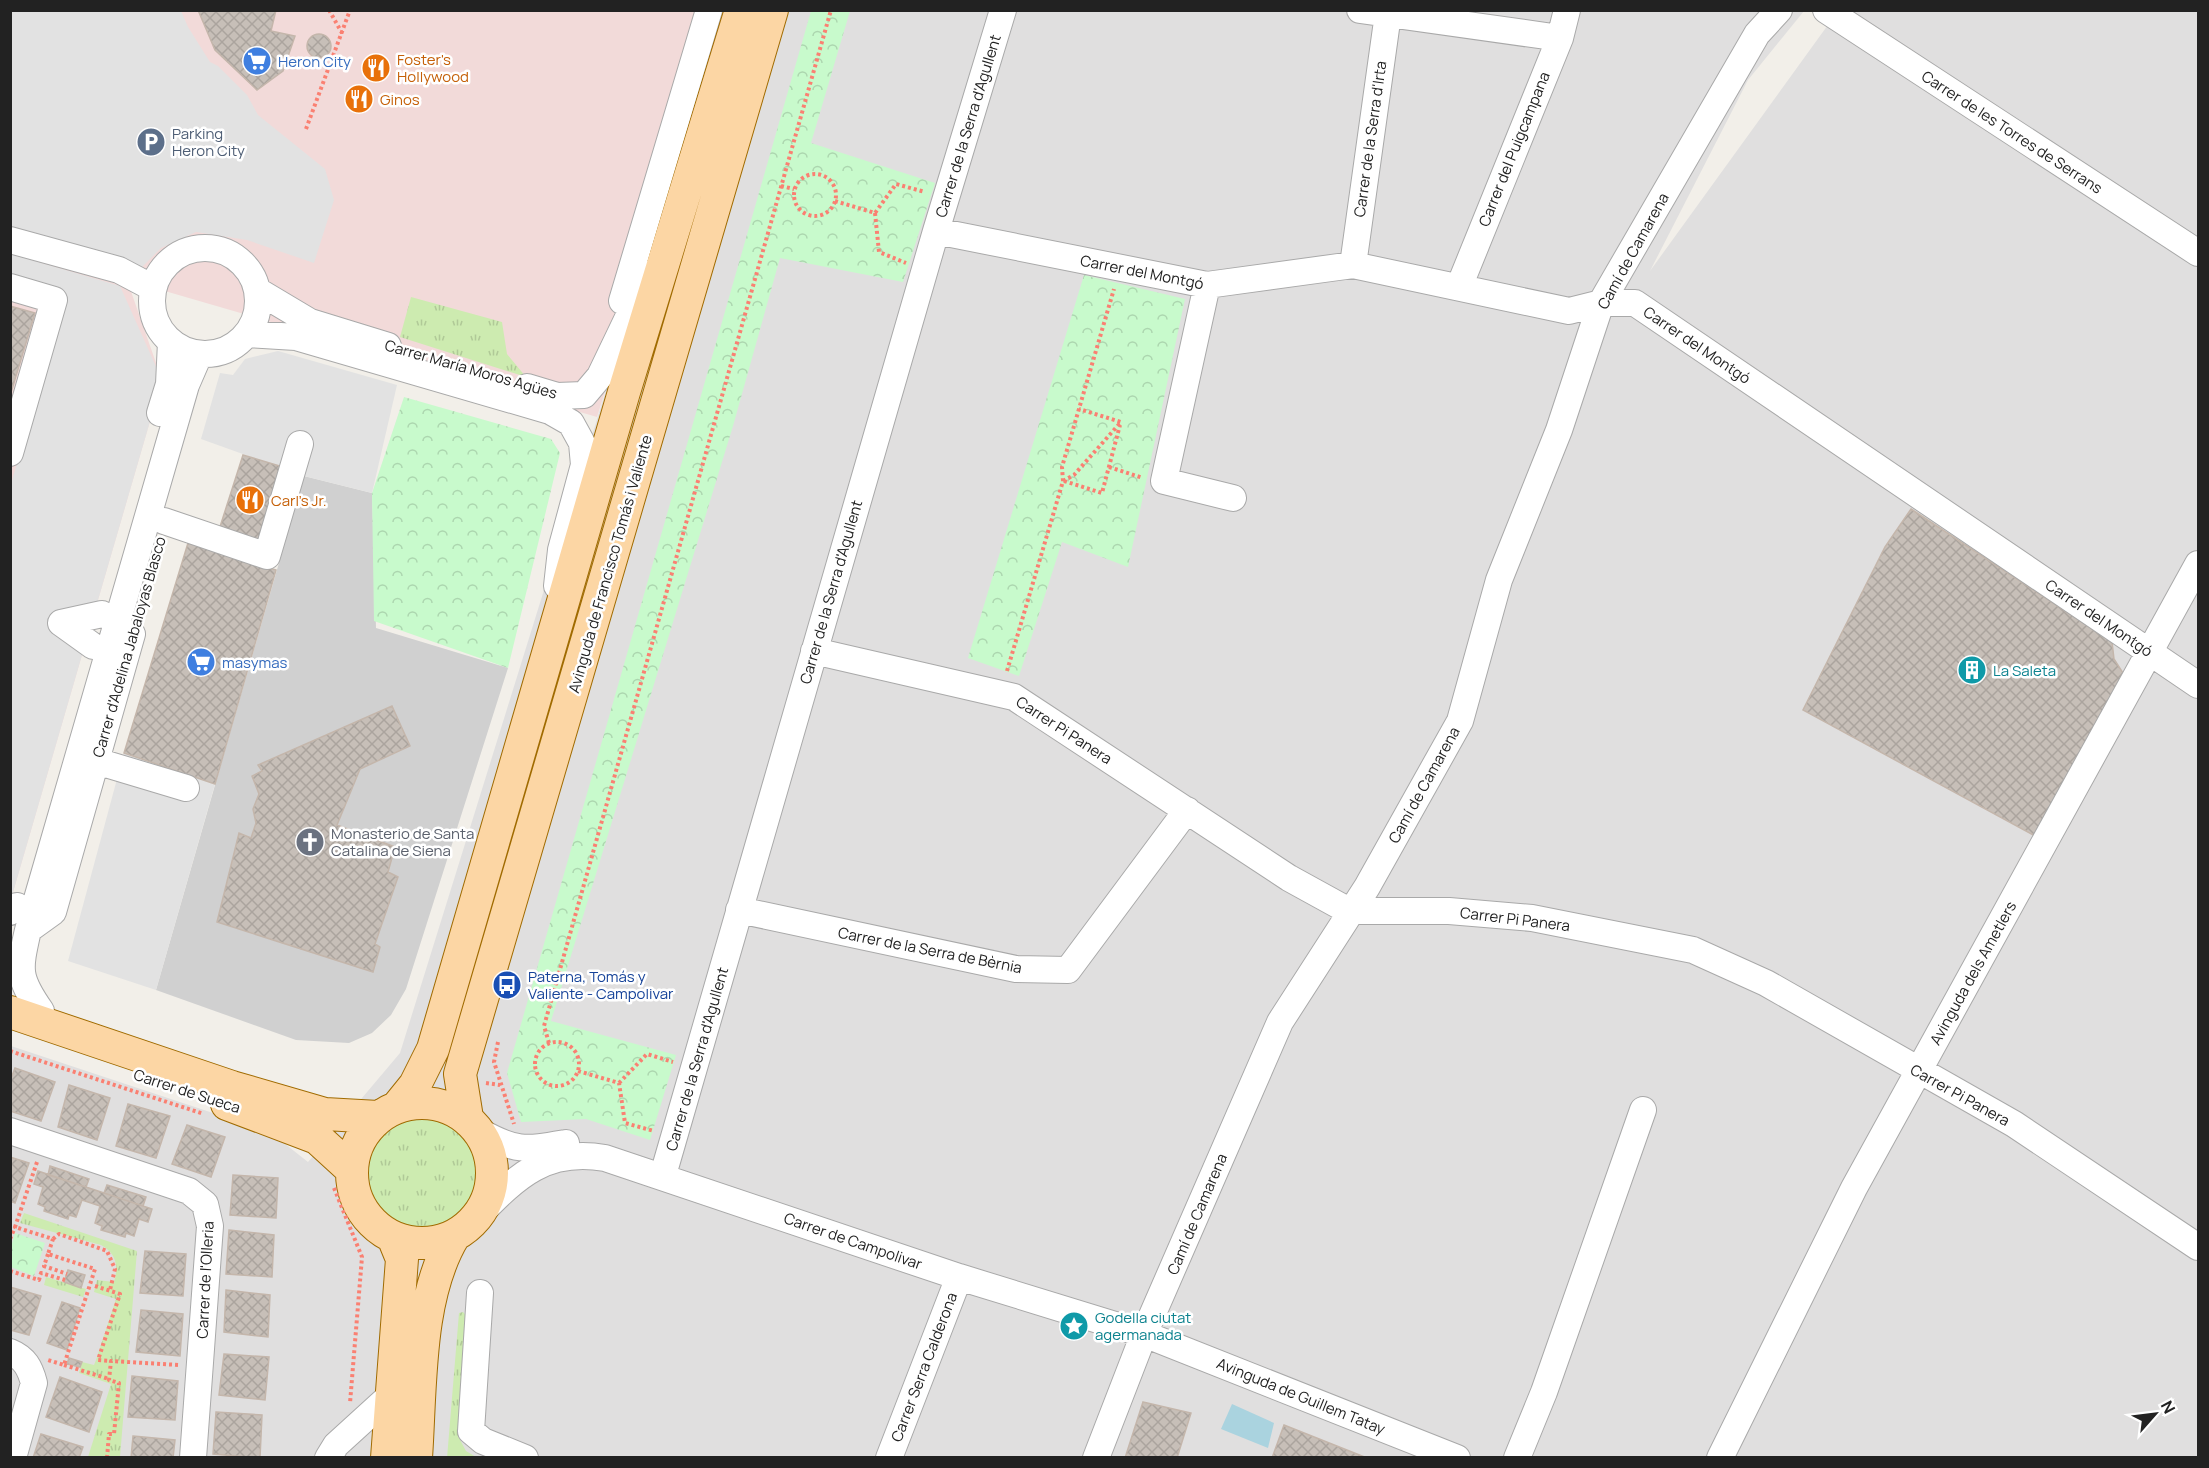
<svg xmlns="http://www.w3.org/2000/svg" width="2209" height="1468" font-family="Manrope,sans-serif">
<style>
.residential{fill:#e0dfdf}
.commercial{fill:#f2dad9}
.religious{fill:#d0d0d0}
.grass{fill:url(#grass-tufts)}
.park{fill:url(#park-crowns)}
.parking{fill:#e2e2e2}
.water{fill:#aad3df}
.building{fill:url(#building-cross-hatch);stroke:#c4b6ab;stroke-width:1.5}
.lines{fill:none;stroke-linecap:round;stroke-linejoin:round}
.minor-casing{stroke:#a9a9a9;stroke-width:28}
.major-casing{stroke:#a06b00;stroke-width:34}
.path{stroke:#fa8072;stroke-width:4;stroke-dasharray:3 3;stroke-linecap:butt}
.minor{stroke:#fff;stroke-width:26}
.major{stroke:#fcd6a4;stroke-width:32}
.labels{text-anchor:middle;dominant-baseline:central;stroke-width:5;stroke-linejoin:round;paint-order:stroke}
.food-label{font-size:15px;fill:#c56008;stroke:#fff;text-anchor:start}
.shop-label{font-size:15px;fill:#366cbe;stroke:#fff;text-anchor:start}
.street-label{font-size:15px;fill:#222;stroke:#fff}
.service-label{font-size:15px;fill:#4e5e75;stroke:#fff;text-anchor:start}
.culture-label{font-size:15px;fill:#0d838f;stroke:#fff;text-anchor:start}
.worship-label{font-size:15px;fill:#5b616d;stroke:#fff;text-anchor:start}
.transit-label{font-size:15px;fill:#164399;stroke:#fff;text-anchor:start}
</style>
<defs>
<pattern id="grass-tufts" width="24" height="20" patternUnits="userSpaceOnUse" patternTransform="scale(1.5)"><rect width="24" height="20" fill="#cdebb0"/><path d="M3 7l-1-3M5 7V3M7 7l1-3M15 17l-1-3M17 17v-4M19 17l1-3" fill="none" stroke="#b0c997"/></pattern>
<pattern id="park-crowns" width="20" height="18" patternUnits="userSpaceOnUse" patternTransform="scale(1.5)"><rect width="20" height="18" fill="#c8facc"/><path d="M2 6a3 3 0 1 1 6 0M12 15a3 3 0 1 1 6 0" fill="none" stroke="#acd6af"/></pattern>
<pattern id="building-cross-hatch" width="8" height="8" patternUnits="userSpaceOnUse" patternTransform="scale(1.5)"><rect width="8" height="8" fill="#c7bfb8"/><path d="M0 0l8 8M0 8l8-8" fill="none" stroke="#aba49e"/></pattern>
</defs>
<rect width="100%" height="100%" fill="#f2efe9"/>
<!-- residential -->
<path class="residential" d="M724 11H1804L1748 80 1650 271 1838 11H2198V1457L11 1458V1046L270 1132 308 1162 400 1053Z"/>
<!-- commercial -->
<path class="commercial" d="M11 11H724L597 417 127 280 162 380 11 899Z"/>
<!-- religious -->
<path class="religious" d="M304 476 372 493 376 628 508 668 406 989 391 1015 372 1033 349 1043 296 1040 156 990Z"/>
<!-- grass -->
<path class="grass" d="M411 297 502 322 507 354 526 377 400 337Z
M368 1174a55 55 0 1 1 110 0a55 55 0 1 1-110 0Z
M24 1213 137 1251 120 1457H88L111 1384 79 1373 82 1362 94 1365 96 1360 116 1299 94 1292 97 1280 114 1282C119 1266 116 1253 101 1245L20 1223Z
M46 1277 86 1289 83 1297 44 1285Z
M463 1312 466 1315 468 1323 458 1436 466 1451 476 1457 447 1458 459 1313Z"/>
<!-- park -->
<path class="park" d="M811 11H850L811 143 935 183 903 282 780 258 733 426 551 1021 676 1055 650 1140 586 1119 521 1122 507 1073Z
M1084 275 1185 299 1128 567 1062 542 1019 676 968 658Z
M404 397 551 439 560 453 508 668 374 621 372 493Z
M15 1233 45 1243 34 1276 11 1267V1247Z"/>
<!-- parking -->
<path class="parking" d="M10 11H181L188 27 210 62 218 66 247 95 258 115 325 169 334 200 314 263 247 240 196 232 161 248 142 267 11 229Z
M11 254 120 286 162 380 11 899V484L61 312 11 298Z
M278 351 397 385 372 493 304 476 201 439 220 373 233 375 245 359Z
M124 753 215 784 156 990 68 961Z"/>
<!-- water -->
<path class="water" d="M1232 1404 1274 1423 1268 1448 1221 1429Z"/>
<!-- building -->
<path class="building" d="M198 10H276L271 31 295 36 283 71 257 90 215 50Z
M307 46a12 12 0 1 1 24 0a12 12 0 1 1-24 0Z
M10 306 35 313 10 396Z
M243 455 283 467 258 546 218 533Z
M1911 509 2112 642 2114 659 2123 673 2037 837 1803 710 1885 547Z
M188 543 276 570 215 784 124 753Z
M392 706 410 746 360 769 337 825 395 847 388 872 398 877 375 944 380 947 373 972 217 922 239 833 251 838 256 823 253 809 259 794 252 776 262 771 258 765Z
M15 1068 55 1082 41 1121 10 1111V1081Z
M69 1085 110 1098 97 1140 58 1127Z
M128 1104 170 1116 156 1158 116 1146Z
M187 1125 225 1137 211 1177 172 1164Z
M10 1157 29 1163 15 1203 10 1201Z
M50 1166 89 1179 86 1187 48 1175Z
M38 1171 152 1209 148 1222 139 1219 134 1236 126 1233 125 1237 101 1230 102 1226 95 1223 100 1206 82 1200 76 1217 69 1215 68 1219 44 1211 45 1207 38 1204 43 1187 34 1184Z
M233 1175 278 1178 276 1218 230 1215Z
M107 1185 146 1197 143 1206 104 1193Z
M229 1230 274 1235 272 1277 226 1274Z
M145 1251 186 1254 183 1296 140 1293Z
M68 1270 85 1275 81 1288 64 1282Z
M10 1287 41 1296 29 1335 10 1330Z
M226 1290 270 1295 268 1337 224 1332Z
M62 1302 80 1308 67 1350 47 1343Z
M141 1310 183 1314 180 1356 136 1352Z
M224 1354 269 1357 265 1400 219 1395Z
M69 1358 82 1362 80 1367 67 1364Z
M132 1376 178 1381 175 1420 128 1417Z
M60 1377 102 1392 89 1432 46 1417Z
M1143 1402 1191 1413 1177 1458H1125Z
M216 1412 262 1415 260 1458 213 1454Z
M1284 1425 1367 1458H1272Z
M41 1434 83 1447 79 1458H33Z
M133 1436 175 1440 173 1458H131Z"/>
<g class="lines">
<!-- minor casing -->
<g class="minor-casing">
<path id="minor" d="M1360 10 1560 38
M1826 10 2198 253
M936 231 1207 285 1353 265 1569 311 1601 303H1635L2198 685
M10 240 119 270 153 288
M152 301a53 53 0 1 1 106 0a53 53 0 1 1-106 0Z
M1353 265 1388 14
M1207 285 1164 481 1233 498
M10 287 54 300 10 453
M1459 287 1560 38 1567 10
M258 291 310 322 388 346
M622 301 709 10
M248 334 296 337 550 411 571 423 582 443 584 465 561 550 557 586
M527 387 557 396 584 395 600 376 649 274
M160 413 169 384 171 342
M164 521 267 556 300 444
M61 623 102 614
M61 623 93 646
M814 651 1014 697 1289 878 1349 911H1449L1532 918 1693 950 1766 983 2014 1124 2198 1247
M96 761 186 788
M739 910 1016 969 1068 970 1187 810
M10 912 17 906
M28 930 53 912 132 634
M41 1011C17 977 19 970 28 930L186 385 199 355
M10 1131 189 1191 205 1204 210 1226 193 1458
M479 1131C516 1152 525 1150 566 1143
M663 1175 936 231 1003 10
M479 1215C517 1176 546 1148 605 1158L959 1277 1144 1334 1457 1458
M480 1293 471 1431 483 1441 525 1458
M10 1352C25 1358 30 1368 34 1383L13 1458
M328 1458 336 1445 392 1394
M889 1458 959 1277
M1096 1458 1144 1334 1280 1022 1367 887 1460 721 1499 580 1559 430 1601 303 1757 34 1779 10
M1517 1458 1544 1392 1643 1110
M1720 1458 1854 1188 2198 564"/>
</g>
<!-- major casing -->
<g class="major-casing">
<path id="major" d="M10 1012 232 1087 325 1114 378 1117
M352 1173a70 70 0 1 1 140 0a70 70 0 1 1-140 0Z
M227 1104 317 1138 352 1170
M398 1106 415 1085 433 1049 624 392 741 10
M467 1118 460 1074 772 10
M387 1458 402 1259 393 1237
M416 1458C421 1387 417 1297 454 1236"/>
</g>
<!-- path -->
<path class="path" d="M329 10 342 33
M306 129 350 10
M794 195a21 21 0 1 1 42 0a21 21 0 1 1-42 0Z
M781 186 794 189
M835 201 875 213 896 184 925 192
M875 213 879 252 906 263
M1109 467 1143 478
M1063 481 1074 475 1121 422 1079 409
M1064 481 1102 493 1120 425
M1007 671 1063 481 1062 467 1114 289
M535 1064a22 22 0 1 1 44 0a22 22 0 1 1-44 0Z
M498 1042 494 1062 514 1124
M549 1043 544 1026 831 10
M10 1051 204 1114
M578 1071 619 1083 625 1123 654 1131
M486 1083 500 1085
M619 1083 647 1054 673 1062
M37 1162 15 1227 53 1239 48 1254 95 1269 64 1365 48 1360
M334 1188 362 1257 350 1403
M10 1239 15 1227
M53 1239 59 1234 107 1251 115 1269 110 1290
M48 1254 44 1266 67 1274
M10 1271 39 1280 41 1273 65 1280
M95 1286 120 1294 98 1360 111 1361
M64 1365 109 1379
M107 1458 109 1434H114L119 1383 109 1380 111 1361 179 1365"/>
<!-- minor -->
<use href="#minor" class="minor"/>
<!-- major -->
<use href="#major" class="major"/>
</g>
<!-- icons -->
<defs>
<g id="supermarket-disc" transform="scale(1.5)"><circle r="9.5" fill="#3f7fe0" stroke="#fff"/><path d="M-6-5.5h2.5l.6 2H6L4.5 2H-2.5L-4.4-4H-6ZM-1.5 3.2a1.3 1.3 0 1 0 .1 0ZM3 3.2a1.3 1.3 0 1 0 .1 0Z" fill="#fff"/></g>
<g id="restaurant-disc" transform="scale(1.5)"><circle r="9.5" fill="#e8710a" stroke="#fff"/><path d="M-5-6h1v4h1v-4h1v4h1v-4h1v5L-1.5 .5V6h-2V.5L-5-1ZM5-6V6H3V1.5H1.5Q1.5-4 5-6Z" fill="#fff"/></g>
<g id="parking-disc" transform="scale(1.5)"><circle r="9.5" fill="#5c6f8a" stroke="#fff"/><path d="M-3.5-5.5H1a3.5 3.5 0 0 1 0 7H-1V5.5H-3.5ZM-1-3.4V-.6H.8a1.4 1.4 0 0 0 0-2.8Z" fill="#fff"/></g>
<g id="building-disc" transform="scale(1.5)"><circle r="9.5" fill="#0f9aa8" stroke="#fff"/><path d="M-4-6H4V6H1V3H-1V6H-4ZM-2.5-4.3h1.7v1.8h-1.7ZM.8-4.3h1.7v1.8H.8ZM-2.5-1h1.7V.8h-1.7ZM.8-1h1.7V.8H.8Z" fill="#fff"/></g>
<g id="church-disc" transform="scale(1.5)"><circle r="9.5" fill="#6b7280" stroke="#fff"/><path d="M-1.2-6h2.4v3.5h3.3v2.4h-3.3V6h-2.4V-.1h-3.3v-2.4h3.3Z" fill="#fff"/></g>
<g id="bus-disc" transform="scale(1.5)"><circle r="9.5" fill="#1a4fb4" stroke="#fff"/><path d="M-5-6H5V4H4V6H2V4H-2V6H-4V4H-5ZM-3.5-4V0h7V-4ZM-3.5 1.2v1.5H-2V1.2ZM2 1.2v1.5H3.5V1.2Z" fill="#fff"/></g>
<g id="sight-disc" transform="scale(1.5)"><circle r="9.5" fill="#0f9aa8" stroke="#fff"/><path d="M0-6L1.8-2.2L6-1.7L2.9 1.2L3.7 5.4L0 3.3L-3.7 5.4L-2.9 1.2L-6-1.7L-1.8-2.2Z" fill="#fff"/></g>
</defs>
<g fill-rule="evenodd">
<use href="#supermarket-disc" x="257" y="61"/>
<use href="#restaurant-disc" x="376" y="68"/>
<use href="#restaurant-disc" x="359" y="99"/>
<use href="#parking-disc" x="151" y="142"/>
<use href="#restaurant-disc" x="250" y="500"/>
<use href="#supermarket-disc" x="201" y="662"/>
<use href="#building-disc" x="1972" y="670"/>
<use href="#church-disc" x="310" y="842"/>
<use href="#bus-disc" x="507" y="985"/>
<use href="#sight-disc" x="1074" y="1326"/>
</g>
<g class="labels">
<!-- food labels -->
<g class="food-label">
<text x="397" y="59">Foster's<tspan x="397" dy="17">Hollywood</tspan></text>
<text x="380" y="99">Ginos</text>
<text x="271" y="500">Carl's Jr.</text>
</g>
<!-- shop labels -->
<g class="shop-label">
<text x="278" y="61">Heron City</text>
<text x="222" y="662">masymas</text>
</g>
<!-- street labels -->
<g class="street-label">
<text transform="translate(968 126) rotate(-73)">Carrer de la Serra d'Agullent</text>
<text transform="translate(2012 132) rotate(33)">Carrer de les Torres de Serrans</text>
<text transform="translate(1370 139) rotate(-82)">Carrer de la Serra d'Irta</text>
<text transform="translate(1514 149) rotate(-68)">Carrer del Puigcampana</text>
<text transform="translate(1633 251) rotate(-61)">Camí de Camarena</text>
<text transform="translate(1142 272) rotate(11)">Carrer del Montgó</text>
<text transform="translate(1697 345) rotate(34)">Carrer del Montgó</text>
<text transform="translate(471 369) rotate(16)">Carrer María Moros Agües</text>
<text transform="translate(610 564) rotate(-74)">Avinguda de Francisco Tomás i Valiente</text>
<text transform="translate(831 592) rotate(-74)">Carrer de la Serra d'Agullent</text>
<text transform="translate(2099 618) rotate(34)">Carrer del Montgó</text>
<text transform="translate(129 647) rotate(-74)">Carrer d'Adelina Jabaloyas Blasco</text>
<text transform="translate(1064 730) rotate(33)">Carrer Pi Panera</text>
<text transform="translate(1424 785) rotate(-61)">Camí de Camarena</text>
<text transform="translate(1515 919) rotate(7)">Carrer Pi Panera</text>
<text transform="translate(930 950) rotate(11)">Carrer de la Serra de Bèrnia</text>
<text transform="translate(1973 973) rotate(-61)">Avinguda dels Ametlers</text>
<text transform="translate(697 1059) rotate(-74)">Carrer de la Serra d'Agullent</text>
<text transform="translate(187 1091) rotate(18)">Carrer de Sueca</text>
<text transform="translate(1960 1095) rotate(29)">Carrer Pi Panera</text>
<text transform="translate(1197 1214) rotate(-67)">Camí de Camarena</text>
<text transform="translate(853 1241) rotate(19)">Carrer de Campolivar</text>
<text transform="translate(205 1280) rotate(-87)">Carrer de l'Olleria</text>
<text transform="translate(924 1367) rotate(-69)">Carrer Serra Calderona</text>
<text transform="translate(1301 1396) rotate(22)">Avinguda de Guillem Tatay</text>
</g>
<!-- service labels -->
<g class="service-label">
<text x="172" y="133">Parking<tspan x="172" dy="17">Heron City</tspan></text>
</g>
<!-- culture labels -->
<g class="culture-label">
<text x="1993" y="670">La Saleta</text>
<text x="1095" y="1317">Godella ciutat<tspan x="1095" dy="17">agermanada</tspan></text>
</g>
<!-- worship labels -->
<g class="worship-label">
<text x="331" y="833">Monasterio de Santa<tspan x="331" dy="17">Catalina de Siena</tspan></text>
</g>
<!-- transit labels -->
<g class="transit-label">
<text x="528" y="976">Paterna, Tomás y<tspan x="528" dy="17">Valiente - Campolivar</tspan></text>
</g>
</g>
<!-- border -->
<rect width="2209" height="1468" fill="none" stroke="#222222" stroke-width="24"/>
<!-- north arrow -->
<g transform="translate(2155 1414) rotate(62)" stroke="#ffffff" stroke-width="4.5" paint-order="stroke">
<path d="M0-4.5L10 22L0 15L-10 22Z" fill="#222222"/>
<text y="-9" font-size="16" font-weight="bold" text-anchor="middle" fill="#222222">N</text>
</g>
</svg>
